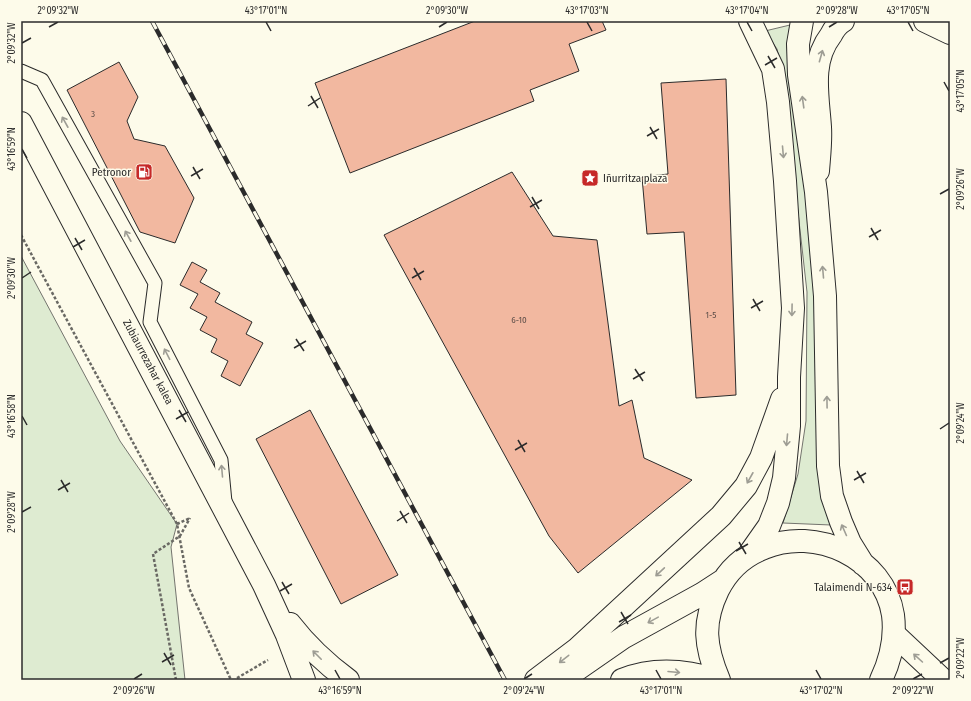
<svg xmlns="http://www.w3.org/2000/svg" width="971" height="701" font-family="'Fira Sans Condensed',sans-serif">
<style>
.green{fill:#deebd1;stroke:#74746e}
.building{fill:#f2b8a0;stroke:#2b2b2b}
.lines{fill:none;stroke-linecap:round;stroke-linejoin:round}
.service-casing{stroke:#2b2b2b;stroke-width:15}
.minor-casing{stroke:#2b2b2b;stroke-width:24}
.trunk-casing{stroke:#2b2b2b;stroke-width:24}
.path{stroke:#6a6964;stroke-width:2.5;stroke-dasharray:3 2;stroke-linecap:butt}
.service{stroke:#fdfbea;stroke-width:13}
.minor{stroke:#fdfbea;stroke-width:22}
.trunk{stroke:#fdfbea;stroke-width:22}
.rail-casing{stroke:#2b2b2b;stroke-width:4.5}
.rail{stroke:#fdfbea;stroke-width:3;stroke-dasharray:9;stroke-linecap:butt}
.oneway{stroke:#9e9d94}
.ticks{fill:none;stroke:#2b2b2b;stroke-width:1.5}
.labels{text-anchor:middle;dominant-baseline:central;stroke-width:3;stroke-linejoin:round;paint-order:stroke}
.number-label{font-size:9px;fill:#5d4e48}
.poi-label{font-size:11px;fill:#2b2b2b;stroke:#fdfbea;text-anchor:end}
.street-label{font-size:11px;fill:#2b2b2b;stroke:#fdfbea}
.neatline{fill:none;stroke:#2b2b2b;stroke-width:1.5}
.ticks-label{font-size:10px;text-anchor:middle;fill:#2b2b2b}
</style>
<rect width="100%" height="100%" fill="#fdfbea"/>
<!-- green -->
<path class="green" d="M790 25 787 47 815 269 831 525 783 523 798 474 806 421 807 292 782 70 777 49 765 31Z
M21 256 120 441 177 524 171 547 185 680H21Z"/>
<!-- building -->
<path class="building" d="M475 21H602L606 30 569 44 579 71 530 90 534 101 350 173 315 83Z
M119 62 138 97 127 121 134 139 165 146 194 198 175 243 140 232 67 90Z
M726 79 736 395 696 398 684 232 647 234 642 177 668 174 661 83Z
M512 172 553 236 597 240 619 406 632 400 644 458 692 480 578 573 549 536 384 235Z
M192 262 207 270 200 282 220 293 215 302 252 322 246 334 263 343 240 386 221 376 228 361 211 352 217 339 200 330 207 317 190 308 198 294 180 285Z
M310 410 398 575 341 604 256 439Z"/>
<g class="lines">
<!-- service casing -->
<g class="service-casing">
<path id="service" d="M21 71 42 80 155 283 150 322 221 460 225 502"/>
</g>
<!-- minor casing -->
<g class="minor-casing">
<path id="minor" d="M925 21 950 33
M21 123 264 585 287 635 304 680
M818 171C819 157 821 142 820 127 818 96 810 62 831 35 834 29 838 24 843 21
M290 624C307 646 325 663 348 680
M894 634 943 680"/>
</g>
<!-- trunk casing -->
<g class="trunk-casing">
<path id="trunk" d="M750 21 773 69 778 102 785 181 793 308 789 377V426L784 478 778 503 769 526 750 553
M802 21 798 44 799 75 816 192 825 296 828 466 832 496 841 522 850 543 863 564
M536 680 577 649 721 516 746 486 761 458 782 399
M562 680 624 637 702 594 722 581
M622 680C652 668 685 670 716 680
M719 680C705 647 702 623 718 590 728 570 743 556 764 548 815 526 884 557 893 615 896 639 891 659 881 680"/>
</g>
<!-- path -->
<path class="path" d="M21 235 177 524 189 588 231 680
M177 524 190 518
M237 678 268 660
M176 680 153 554 180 536 190 518"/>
<!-- service -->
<use href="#service" class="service"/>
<!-- minor -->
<use href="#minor" class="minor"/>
<!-- trunk -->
<use href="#trunk" class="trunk"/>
<!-- rail casing -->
<g class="rail-casing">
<path id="rail" d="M152 21 505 680"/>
</g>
<!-- rail -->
<use href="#rail" class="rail"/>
</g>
<!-- one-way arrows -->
<defs><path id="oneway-shaft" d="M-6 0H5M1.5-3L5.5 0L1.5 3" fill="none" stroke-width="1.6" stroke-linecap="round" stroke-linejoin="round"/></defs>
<g class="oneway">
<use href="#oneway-shaft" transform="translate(821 56) rotate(-74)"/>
<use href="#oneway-shaft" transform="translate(803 102) rotate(-98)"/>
<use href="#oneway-shaft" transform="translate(65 122) rotate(-119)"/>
<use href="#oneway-shaft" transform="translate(783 152) rotate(85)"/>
<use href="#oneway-shaft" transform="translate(128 236) rotate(-119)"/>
<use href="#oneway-shaft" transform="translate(823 272) rotate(-95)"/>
<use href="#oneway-shaft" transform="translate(792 310) rotate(91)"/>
<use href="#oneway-shaft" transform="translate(167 354) rotate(-117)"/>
<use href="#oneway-shaft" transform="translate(827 402) rotate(-91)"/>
<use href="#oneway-shaft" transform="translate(787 440) rotate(95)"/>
<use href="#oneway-shaft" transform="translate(222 471) rotate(-95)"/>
<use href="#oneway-shaft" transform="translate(750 478) rotate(119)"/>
<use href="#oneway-shaft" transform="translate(844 530) rotate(-114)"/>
<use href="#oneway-shaft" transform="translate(660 572) rotate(137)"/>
<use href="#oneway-shaft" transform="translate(653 620) rotate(151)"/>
<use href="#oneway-shaft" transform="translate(317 655) rotate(-135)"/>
<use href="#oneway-shaft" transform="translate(918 658) rotate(-138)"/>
<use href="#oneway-shaft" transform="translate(564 659) rotate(142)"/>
<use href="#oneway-shaft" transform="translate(674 672) rotate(5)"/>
</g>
<!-- ticks -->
<path class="ticks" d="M266 22 271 31M587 22 592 31M747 22 752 31M908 22 913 31M49 27 58 22M439 27 447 22M829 27 837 22M22 43 31 38M768 56 775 68M765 65 777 58M944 82 949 91M311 96 318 108M308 106 320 98M650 127 657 139M647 136 659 129M22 149 27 158M193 167 200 179M191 176 203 169M940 194 949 189M532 197 539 209M530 207 542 200M871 228 878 240M869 237 881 230M75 238 82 250M73 247 85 240M414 268 421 280M22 278 31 272M412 278 424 271M753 299 760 311M751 308 763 301M296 339 304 351M294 348 306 341M635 369 643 381M633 379 645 372M179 410 186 422M22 416 27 425M176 419 188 412M940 429 949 423M518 440 525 452M515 450 527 443M857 471 864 483M61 480 68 492M854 480 866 473M58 490 70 483M400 511 407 523M22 512 31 507M397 521 409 513M739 542 746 554M736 551 748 544M282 582 289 594M280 591 292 584M621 612 628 624M619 622 631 615M164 653 171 665M162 662 174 655M940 663 949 658M335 670 340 679M656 670 661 679M816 670 821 679M134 679 142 674M524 679 532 674M913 679 922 674"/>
<!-- icons -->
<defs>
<g id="fuel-square" transform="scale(0.9)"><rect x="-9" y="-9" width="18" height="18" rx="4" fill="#c62828" stroke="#fdfbea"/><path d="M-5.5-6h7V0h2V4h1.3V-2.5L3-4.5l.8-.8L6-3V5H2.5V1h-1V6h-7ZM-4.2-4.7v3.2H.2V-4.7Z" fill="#fff"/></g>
<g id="sight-square" transform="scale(0.9)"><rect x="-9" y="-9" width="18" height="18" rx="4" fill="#c62828" stroke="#fdfbea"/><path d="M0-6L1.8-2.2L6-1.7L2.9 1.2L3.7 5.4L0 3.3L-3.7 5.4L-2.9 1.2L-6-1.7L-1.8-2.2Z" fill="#fff"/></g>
<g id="bus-square" transform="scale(0.9)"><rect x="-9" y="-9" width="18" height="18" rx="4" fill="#c62828" stroke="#fdfbea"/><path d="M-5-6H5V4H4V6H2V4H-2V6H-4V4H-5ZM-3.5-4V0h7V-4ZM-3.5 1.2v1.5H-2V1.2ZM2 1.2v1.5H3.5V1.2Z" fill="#fff"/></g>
</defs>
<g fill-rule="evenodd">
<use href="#fuel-square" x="144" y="172"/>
<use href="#sight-square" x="590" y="178"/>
<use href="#bus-square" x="905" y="587"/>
</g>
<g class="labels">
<!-- number labels -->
<g class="number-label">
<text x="93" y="114">3</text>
<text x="711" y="315">1-5</text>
<text x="519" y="320">6-10</text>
</g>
<!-- poi labels -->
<g class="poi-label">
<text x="131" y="172">Petronor</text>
<text x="603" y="178" text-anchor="start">Iñurritza plaza</text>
<text x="892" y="587">Talaimendi N-634</text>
</g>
<!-- street labels -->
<g class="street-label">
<text transform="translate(148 362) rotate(62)">Zubiaurrezahar kalea</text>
</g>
</g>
<!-- border -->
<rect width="971" height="701" fill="none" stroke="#fdfbea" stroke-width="44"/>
<rect x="22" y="22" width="927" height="657" class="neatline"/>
<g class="ticks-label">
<text x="58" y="14">2°09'32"W</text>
<text x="266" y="14">43°17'01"N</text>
<text x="447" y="14">2°09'30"W</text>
<text x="587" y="14">43°17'03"N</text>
<text x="747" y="14">43°17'04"N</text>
<text x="837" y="14">2°09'28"W</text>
<text x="908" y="14">43°17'05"N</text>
<text transform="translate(11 43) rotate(-90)" y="4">2°09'32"W</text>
<text transform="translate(960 91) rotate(-90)" y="4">43°17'05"N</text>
<text transform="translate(11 149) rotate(-90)" y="4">43°16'59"N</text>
<text transform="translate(960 189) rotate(-90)" y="4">2°09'26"W</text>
<text transform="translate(11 278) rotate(-90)" y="4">2°09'30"W</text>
<text transform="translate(11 416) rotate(-90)" y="4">43°16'58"N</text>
<text transform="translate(960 423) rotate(-90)" y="4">2°09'24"W</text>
<text transform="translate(11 512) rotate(-90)" y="4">2°09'28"W</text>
<text transform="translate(960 658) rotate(-90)" y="4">2°09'22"W</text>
<text x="134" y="694">2°09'26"W</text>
<text x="340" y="694">43°16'59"N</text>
<text x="524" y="694">2°09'24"W</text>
<text x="661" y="694">43°17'01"N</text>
<text x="821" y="694">43°17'02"N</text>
<text x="913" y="694">2°09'22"W</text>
</g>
</svg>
